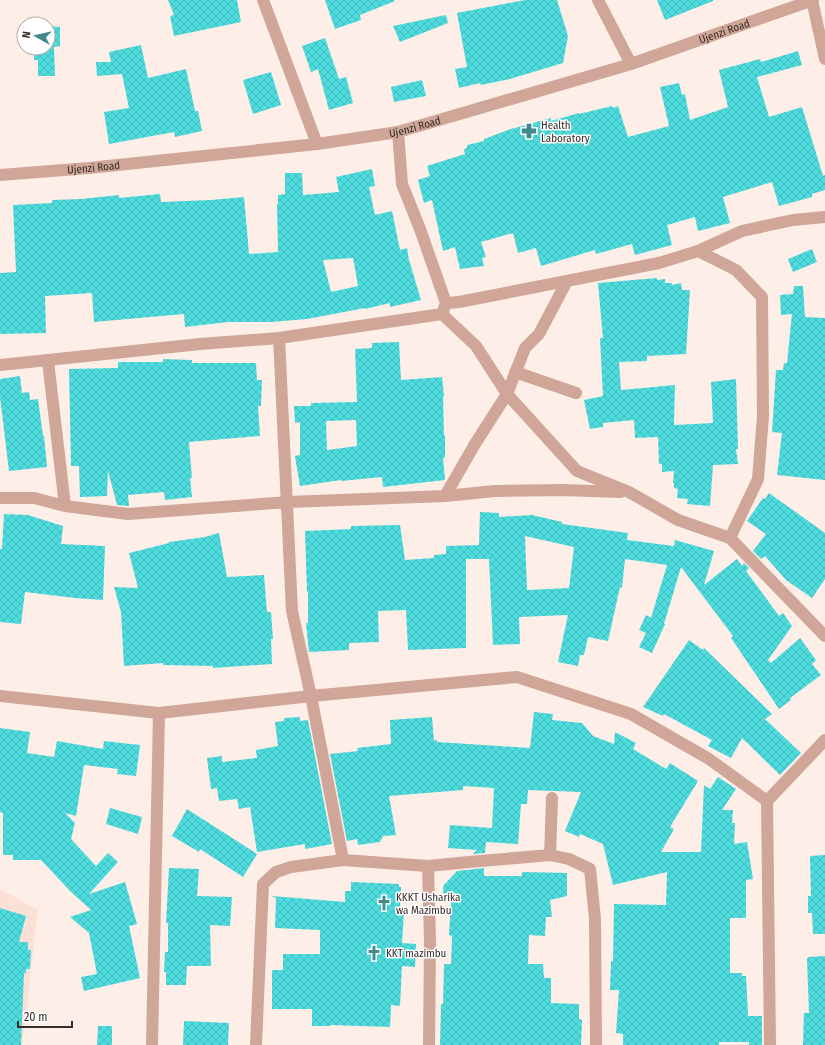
<svg xmlns="http://www.w3.org/2000/svg" width="825" height="1045" font-family="'Fira Sans Condensed',sans-serif">
<style>
.built{fill:#fbe0d6}
.building{fill:url(#building-cross-hatch);fill-rule:evenodd}
.lines{fill:none;stroke-linecap:round;stroke-linejoin:round}
.minor{stroke:#cfa697;stroke-width:12}
.tertiary{stroke:#cfa697;stroke-width:12}
.labels{text-anchor:middle;dominant-baseline:central;stroke-width:3;stroke-linejoin:round;paint-order:stroke}
.street-label{font-size:11px;fill:#362d29;stroke:#fff}
.poi-label{font-size:11px;fill:#362d29;stroke:#fff;text-anchor:start}
</style>
<defs>
<pattern id="building-cross-hatch" width="8" height="8" patternUnits="userSpaceOnUse"><rect width="8" height="8" fill="#4edbdd"/><path d="M0 0l8 8M0 8l8-8" fill="none" stroke="#45bcbe"/></pattern>
</defs>
<rect width="100%" height="100%" fill="#feeee8"/>
<!-- built -->
<path class="built" d="M0 889 38 910 22 1045H0Z"/>
<!-- building -->
<path class="building" d="M168 0H237L241 22 174 36 170 16 174 15Z
M325 0H394L395 1 360 15 361 20 335 29Z
M525 0H557L568 36 563 63 510 79 481 85 480 83 459 88 455 69 467 67 457 13Z
M657 0H713V1L665 20Z
M446 15 448 23 400 42 393 26Z
M48 26 60 27V46L54 47 55 76H38V60H34V48H48Z
M325 38 339 79 346 77 353 103 329 110 318 69 311 72 302 46Z
M141 45 148 78 186 69 195 111H198L202 131 175 137 174 132 109 144 104 112 129 108 122 74 97 76 96 62H111L109 52Z
M798 51 802 65 757 77 769 117 802 107 823 176 825 175V190L812 194V197L779 206 772 182 723 197 730 223 698 231 695 217 667 225 672 245 635 255 632 244 596 254 595 250 541 266 536 248 518 253 513 233 481 242 486 257 482 258 484 266 460 269 455 247 443 251 432 200 424 203 418 180 430 176 427 166 465 154 464 149 467 148V145L484 141V139L511 129 551 118V121L579 113V114L612 106 613 108 618 106 628 137 669 126 660 87 679 83 682 95 685 94 690 120 728 107 719 70 760 59 761 62Z
M271 72 281 105 253 114 243 80Z
M422 80 426 96 394 102 391 87Z
M372 169 375 186 369 187 375 215 392 211 400 250 407 248 409 260 421 300 390 307V303L365 309V308L307 319 271 322H228L185 327 184 314 94 322 92 293 45 296 46 333 0 334V273L16 272 13 205 52 203V200L81 199 119 195V198L160 194 161 202 211 200 244 197 249 254 278 252 277 204H278V195L285 194V173H302L303 195 339 192 336 177ZM353 258 358 286 331 292 323 260Z
M812 249 817 262 793 272 788 259Z
M657 278V280L665 279V283H672V285L681 283 682 290H690L686 354 647 356V361L619 362 621 390 675 385 674 425 713 423 711 382 736 379 738 449H736L738 464 713 465 710 506 687 504 688 499 677 498 678 489 674 488V483H673L674 471 662 472V464H659L658 437 635 438 634 420 603 423V427L590 429 584 400 603 396 600 338H603L598 283Z
M794 286H803L805 317 825 318V480L777 475 782 433 772 432 776 370H783L784 363H787L792 314 781 315 780 295 793 294Z
M399 342 401 380 442 377 444 396H443L444 436H445V458H443L445 480 383 487 382 477 341 481V480L300 486 295 456 300 455V422L295 423 294 406H311V403L357 402 355 349 372 348V343ZM356 420 357 446 327 450 326 421Z
M163 359 192 360V363H256L257 380H262L261 406H258L260 436 189 442 192 478H190L192 497 165 500 164 492 128 495 129 506 117 505 108 471 107 496 80 497 79 466H71L69 369 118 368V362H163Z
M20 376 22 393 29 392 30 400 38 399 43 436H44L47 467 9 471 0 397V379Z
M769 493 825 533V579L812 598 786 580 765 556 761 559 753 551 766 534 747 521 763 498 765 499Z
M480 512 499 513V517L532 515 562 522V524L628 533 627 540 674 546 675 540 714 551 704 585 737 559 742 566 744 563 749 568 746 571 779 616 783 613 792 626 768 660 771 663 800 638 816 660 812 664 821 675 790 698 791 700 779 709 731 638 733 636 681 567 664 624H665L652 653 639 647 646 633 639 630 646 615 651 618 667 565 625 559 622 588 620 587 608 641 588 637 584 655H580L578 666 558 662 568 615 519 617 520 644 493 645 489 559H466V648L408 650 406 610 378 611 379 642 349 643V650L309 652 306 623H308V592H307L305 531 351 529V526L400 525 405 560 434 558V555L446 554V546L479 545ZM525 536 574 547 569 588 527 590Z
M4 514 28 515 63 526 61 544 105 546 103 600 75 598 25 592 21 624 0 622V549H2Z
M219 533 227 577 264 575 267 612H271L273 639H271L272 664 213 668V666L163 665V663L124 666 121 612 114 587 138 588 129 553 169 543V542L205 537Z
M689 640 703 650 704 648 772 714 765 719 801 753 780 775 742 738 731 758 708 746 712 740 664 714 663 716 643 707Z
M534 712 553 714 552 720 582 723 593 736 614 744 615 732 636 743 633 749 666 769 670 763 698 781 670 827 674 829 661 852H701L704 785 710 789 718 777 736 789 722 810H733L732 823H735L734 844 747 842 753 879 746 880V918H730V973H742V976H746L748 1014V1016H762V1045H749V1042H719V1045H623V1034L616 1033 619 990H610L611 961H613L614 904 666 905 667 872 613 885 603 844 580 834 579 837 565 831 581 792 528 790 527 804H521L518 844 486 842 485 853 473 854 477 850 448 848 450 825 492 828 494 788 463 786V790L389 796 396 835 383 836 380 842 358 845 357 839 347 841 330 754 358 751 357 748 391 744 390 720 432 717 434 741 437 740V742L530 748Z
M300 717V721L308 720 332 844 305 849V844L257 852 250 807 239 809 237 799 219 801 217 788 211 789 207 758 222 756V762L257 758 256 750 278 746 275 722 284 721V718Z
M0 728 30 732 27 753 54 757 57 741 103 749 104 741 140 745 136 776 117 774 118 769 84 765 76 816 65 813 75 823 71 839 96 866 108 853 118 862 89 894 125 882 137 924 129 926 140 978 84 991 81 977 97 974 89 933 70 917 91 910 71 892 41 860H13V855H3V813L0 812Z
M110 808 142 817 138 834 106 824Z
M187 809 257 854 243 877 200 849 199 852 172 836Z
M825 855V934H813L812 913H808V896H811L810 856Z
M169 868 199 869 197 896 232 897 230 926 210 925 211 966H187L186 985H166V972H164L165 952H168V923H166Z
M484 868V876H522V872L567 873V896L550 900 552 917H546L545 936 529 935 528 964H543L544 978H551V1003L579 1004V1019L582 1020 581 1045H440L441 1004H443L444 964H451L452 936 449 935 451 902H444L443 886 457 871Z
M351 882 399 884V887H401L400 910 404 911 402 943 416 944 415 967 402 966 400 1006 391 1005 390 1027 330 1025V1026H312V1009H272V970H283V954H320V930L275 928 276 899H277L272 896 345 902V891H351Z
M0 908 26 916 19 942H28V950H31L30 969H26V974L24 973 21 1045H0Z
M825 956V1045H803L804 1013H809L807 959 808 957Z
M184 1021 229 1023 228 1045H183Z
M98 1026H112V1045H97Z"/>
<g class="lines">
<!-- minor -->
<path class="minor" d="M263 0 317 144
M598 0 631 64
M812 0 825 59
M398 132 402 184 420 229 446 303
M698 251 736 270 762 297 763 416 758 479 730 538
M442 314 446 303 459 302 659 263 698 251 742 231 793 220 825 217
M48 361 65 506
M0 365 200 344 279 338
M515 372 576 393
M445 496 475 444 507 394 525 348 539 334 567 281
M0 498H34L65 506 128 514 288 502 445 496 495 491 563 490 620 492
M0 696 159 713 311 696 517 677 631 714 709 759 767 801 770 1045
M767 801 825 740
M550 855 552 798
M343 860 311 696 292 611 279 338 442 314 476 346 507 394 577 471 629 492 678 520 730 538 825 636
M428 866 430 941 429 1045
M152 1045 159 713
M256 1045 263 884 276 872 291 867 343 860 428 866 469 862 550 855 569 859 590 869 595 919 596 1045"/>
<!-- tertiary -->
<path class="tertiary" id="s1" d="M0 175 89 168 317 144 398 132 631 64 813 0"/>
</g>
<!-- icons -->
<defs>
<g id="pharmacy-bare" transform="scale(1.2)"><path d="M-2-6h4v4h4v4h-4v4h-4v-4h-4v-4h4Z" fill="#41898b" stroke="#fff" stroke-width="2.5" paint-order="stroke"/></g>
<g id="church-bare" transform="scale(1.2)"><path d="M-1.2-6h2.4v3.5h3.3v2.4h-3.3V6h-2.4V-.1h-3.3v-2.4h3.3Z" fill="#41898b" stroke="#fff" stroke-width="2.5" paint-order="stroke"/></g>
</defs>
<g fill-rule="evenodd">
<use href="#pharmacy-bare" x="529" y="131"/>
<use href="#church-bare" x="384" y="903"/>
<use href="#church-bare" x="374" y="953"/>
</g>
<g class="labels">
<!-- street labels -->
<g class="street-label">
<text stroke="none"><textPath href="#s1" startOffset="742">Ujenzi Road</textPath></text>
<text stroke="none"><textPath href="#s1" startOffset="418">Ujenzi Road</textPath></text>
<text stroke="none"><textPath href="#s1" startOffset="94">Ujenzi Road</textPath></text>
</g>
<!-- poi labels -->
<g class="poi-label">
<text x="541" y="125">Health<tspan x="541" dy="13">Laboratory</tspan></text>
<text x="396" y="897">KKKT Usharika<tspan x="396" dy="13">wa Mazimbu</tspan></text>
<text x="386" y="953">KKT mazimbu</text>
</g>
</g>
<!-- north arrow -->
<g transform="translate(36 36) rotate(278)"><circle r="19" fill="#ffffff" stroke="#afaba9"/>
<path d="M0-3L7 15L0 10L-7 15Z" fill="#41898b"/>
<text y="-6" font-size="11" font-weight="bold" text-anchor="middle" fill="#362d29">N</text>
</g>
<!-- scale -->
<path d="M18 1021v6h54v-6" fill="none" stroke="#362d29" stroke-width="2"/>
<text x="24" y="1021" font-size="12" fill="#362d29" stroke="#ffffff" stroke-width="3" paint-order="stroke">20 m</text>
</svg>
